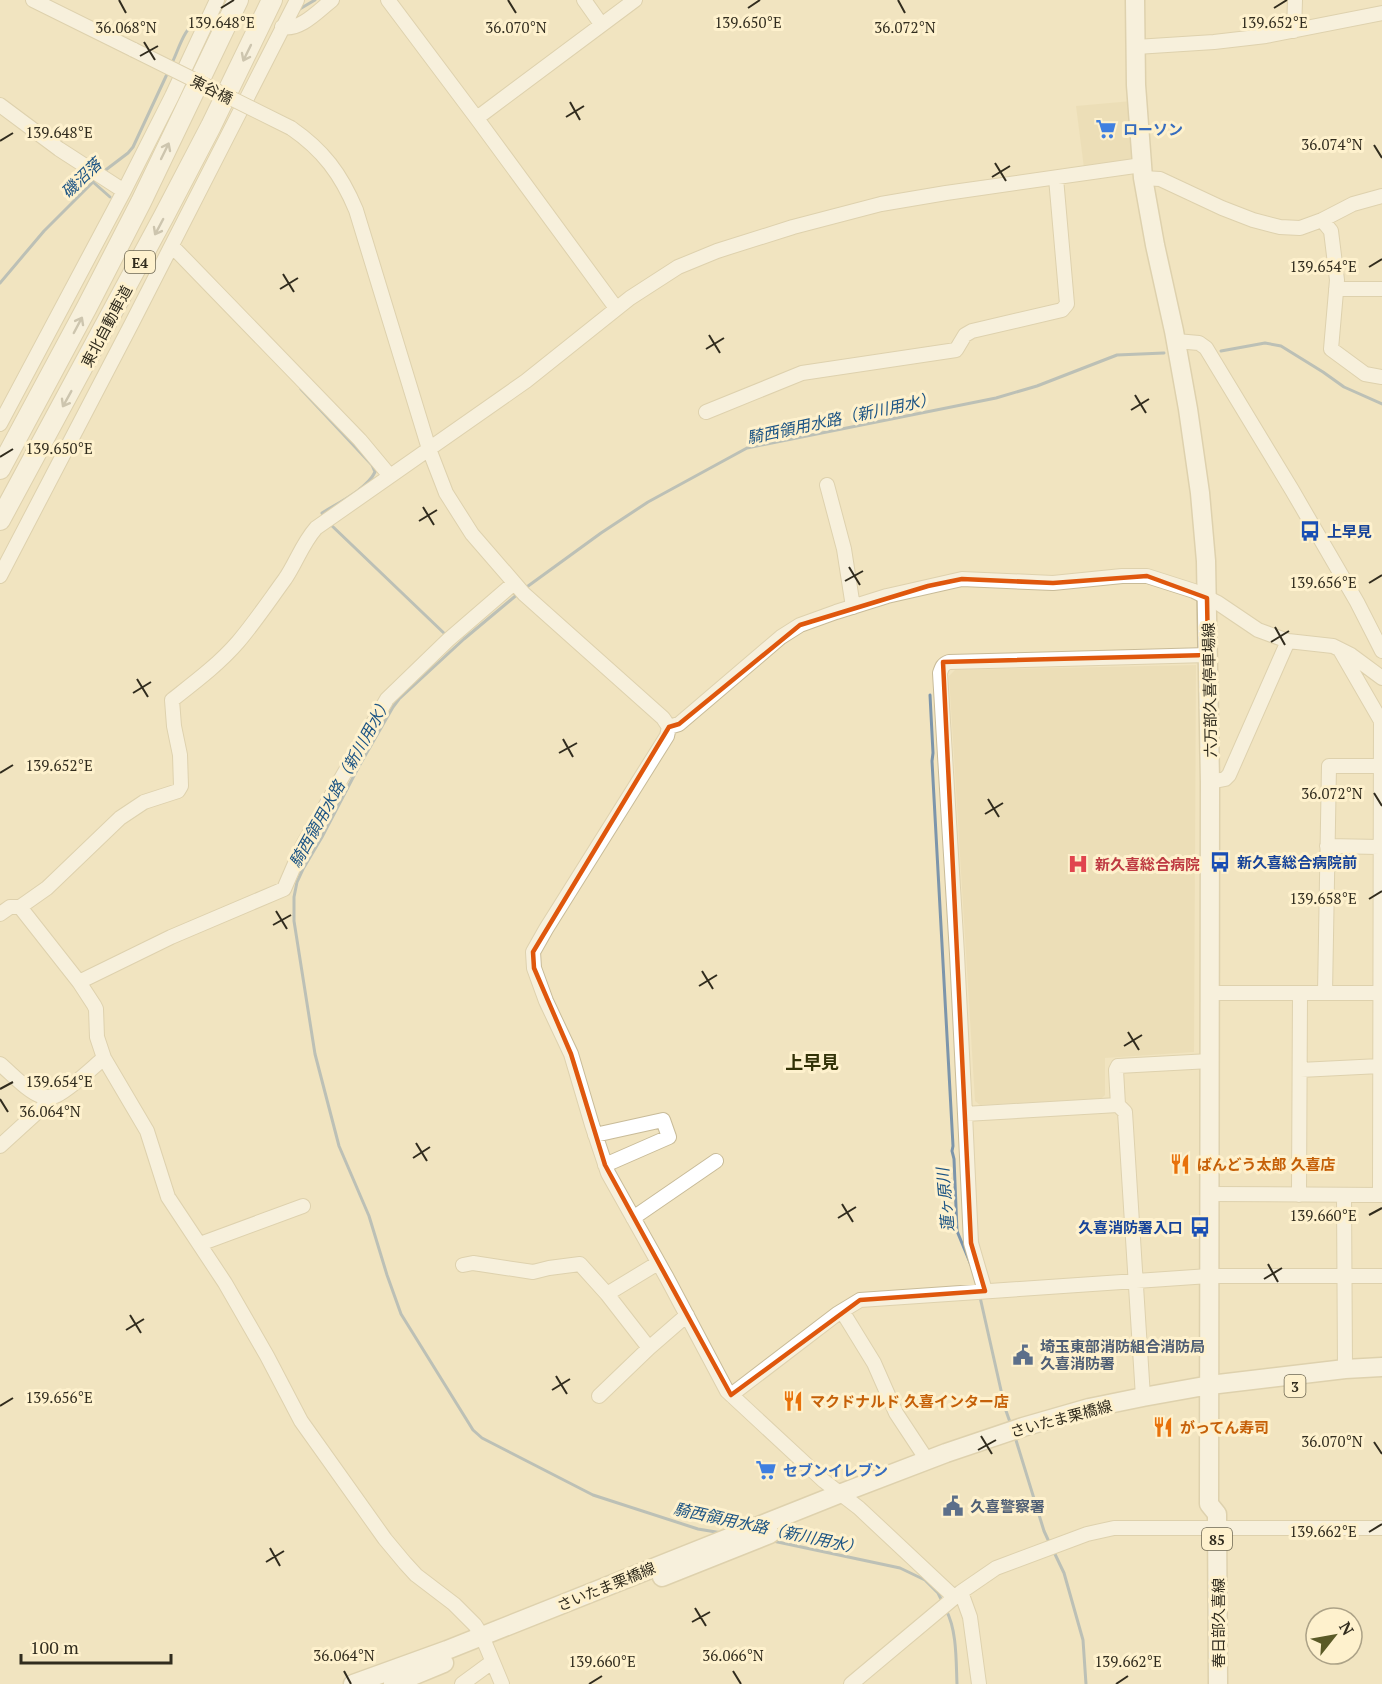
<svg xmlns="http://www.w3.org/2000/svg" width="1382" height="1684" font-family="'PT Serif','Noto Sans JP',serif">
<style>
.built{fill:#e7d8ad}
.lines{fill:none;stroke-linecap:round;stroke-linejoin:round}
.stream{stroke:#7c95ab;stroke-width:3}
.minor-casing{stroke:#c8bb98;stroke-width:16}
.major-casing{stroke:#c8bb98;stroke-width:21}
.highway-casing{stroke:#c8bb98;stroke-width:22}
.minor{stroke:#fff;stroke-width:14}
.major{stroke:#fff;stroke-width:18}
.highway{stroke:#fff;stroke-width:20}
.minor-bridge-casing{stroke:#c8bb98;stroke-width:16;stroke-linecap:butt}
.minor-bridge{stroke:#fff;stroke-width:14}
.oneway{stroke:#a2a09a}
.marked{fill:none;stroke:#df570d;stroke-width:4.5;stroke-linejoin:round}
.ticks{fill:none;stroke:#312c1e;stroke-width:2}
.labels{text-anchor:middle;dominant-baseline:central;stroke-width:6;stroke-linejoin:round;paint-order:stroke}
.shield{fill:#fef1cd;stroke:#6e6752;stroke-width:1.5}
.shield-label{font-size:14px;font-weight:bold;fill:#312c1e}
.street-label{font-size:15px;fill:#312c1e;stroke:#fef1cd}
.shop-label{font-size:15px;font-weight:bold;fill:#366cbe;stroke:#fef1cd;text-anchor:start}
.transit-label{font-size:15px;font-weight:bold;fill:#164399;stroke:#fef1cd;text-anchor:start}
.health-label{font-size:15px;font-weight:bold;fill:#be3a42;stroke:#fef1cd;text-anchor:start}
.food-label{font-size:15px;font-weight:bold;fill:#c56008;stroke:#fef1cd;text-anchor:start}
.service-label{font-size:15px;font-weight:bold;fill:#4e5e75;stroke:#fef1cd;text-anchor:start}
.water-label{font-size:16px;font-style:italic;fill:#1c5484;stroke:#fef1cd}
.quarter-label{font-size:18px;font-weight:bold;fill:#323207;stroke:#fef1cd}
.ticks-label{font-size:15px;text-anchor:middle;fill:#312c1e;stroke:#fef1cd;stroke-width:6;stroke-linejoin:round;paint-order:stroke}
</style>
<rect width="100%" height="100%" fill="#f1e4c0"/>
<!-- built -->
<path class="built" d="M1132 101 1136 152 1132 160 1084 168 1076 106Z
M1196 665 1194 1052 1105 1058V1095L1101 1099 980 1105 975 1101 949 676 955 670Z"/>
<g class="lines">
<!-- stream -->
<path class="stream" d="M298 10 315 0
M172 63C179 49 184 27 199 20
M103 172 128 153 133 147 168 72
M93 182 110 197
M0 283 44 231 96 179
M1221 351 1265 343 1281 346 1323 372 1344 387 1382 404
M301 389 372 465 375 472C367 489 338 503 322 513L324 517
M329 523 447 636
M524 589 601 533 648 502 747 448 996 398 1037 386 1117 355 1164 353
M519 593 464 639 399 699 393 707 358 768 322 837 303 869 297 882 294 897V921L315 1054 339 1146 369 1216 387 1275 401 1314 473 1430 482 1438 593 1495 698 1529 722 1533
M930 695 933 753 932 761 953 1146 952 1151 954 1159 957 1231 971 1265
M980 1297 1005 1408 1011 1425
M1015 1437 1044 1531 1050 1544
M773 1541 900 1568 925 1580 938 1593 942 1601
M1053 1550 1064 1573 1083 1640 1086 1684
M946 1610C957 1630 956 1661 957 1684"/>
<!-- minor casing -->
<g class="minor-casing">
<path id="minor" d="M33 0 134 50
M388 0 478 120 616 308
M584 0 601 24
M282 27C300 31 318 11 332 0
M1294 31 1295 0
M1136 47 1214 42 1266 36 1382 13
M0 105 59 149 124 191
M477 118 635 0
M291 128C323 150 341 174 356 210L429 449 446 493 472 534 524 594 663 718 669 727 667 736 546 929 533 952 534 968 546 1001 571 1054 592 1125 608 1173 667 1278 727 1391 824 1481 859 1508 954 1597
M1143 178 1160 179 1222 208 1253 220 1280 227 1300 228 1322 220 1353 204 1382 196
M1322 220 1331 231 1337 280 1331 349 1365 374 1382 377
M172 246 360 440 390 476
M1336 289H1382
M1176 341 1199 343 1206 348 1292 490 1357 602 1382 651
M706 412 802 373 956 350 965 335 972 331 1062 310 1067 304 1056 178
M0 424 124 191 172 96 217 0
M827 485 844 549 853 607
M0 576 132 323 297 0
M1340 650 1381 721 1380 1195
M1208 655 949 662C943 664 942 667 940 673L957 954 965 1114 1118 1105 1116 1070 1118 1066 1210 1061
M669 727 679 724 781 637 800 625 836 612 887 596 962 579 1053 583 1122 576H1147L1194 591 1218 603 1258 630 1288 641 1333 646 1351 655 1382 678
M1210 782 1225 779 1229 775 1288 641
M1327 846 1380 847
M20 907 79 982 94 1005 96 1009 97 1037 104 1058 147 1131 168 1197 225 1283 267 1356 301 1421 385 1539 405 1563 416 1575 454 1604 475 1625 482 1636 502 1684
M0 914 10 907H20L47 888 120 818 144 802 178 791 181 786 180 755 174 726 172 700C195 682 219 664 238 642 255 622 269 601 285 579 296 563 302 544 316 528L526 381 630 298 678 267 717 251 793 227 881 204 946 193 1142 165
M79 982 171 937 284 889 303 845 387 699 448 640 514 583
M1210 993H1382
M1325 993 1329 766H1380
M0 1064C11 1073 28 1092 41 1096 45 1097 52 1097 55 1096 67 1092 93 1067 104 1058
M1300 1070 1380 1066
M1118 1105 1125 1112 1143 1397
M965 1114 971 1243 985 1291
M595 1135 663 1120 669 1137 605 1165
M0 1146 45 1105 50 1097
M1209 1194 1382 1195
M1299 1195 1300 993
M1344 1195 1345 1369
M633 1218 716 1161
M200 1244 303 1206
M463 1265 473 1263 533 1272 549 1268 580 1264 607 1294
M842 1311 874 1363 896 1413 927 1460
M649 1348 607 1294 658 1263
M731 1395 837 1314 860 1300 1209 1276H1382
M599 1396 649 1348 687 1315
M961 1592 970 1617 979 1684
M462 1684 492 1662
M851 1684 961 1592 996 1568 1087 1534 1114 1528H1382"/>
</g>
<!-- major casing -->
<g class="major-casing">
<path id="major" d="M1135 0 1136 85 1143 178 1155 245 1174 331 1188 409 1200 493 1206 561 1210 782 1209 1504 1217 1514 1218 1684
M662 1577 770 1534
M353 1684 447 1650 839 1494 946 1453 1023 1427 1089 1408 1143 1397 1210 1385 1345 1369 1382 1367
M393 1684 444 1663"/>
</g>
<!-- highway casing -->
<g class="highway-casing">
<path id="highway" d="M0 469 87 307 141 202 238 0
M0 520 164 216 211 126 272 0"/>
</g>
<!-- minor -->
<use href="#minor" class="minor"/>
<!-- major -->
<use href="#major" class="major"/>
<!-- highway -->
<use href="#highway" class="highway"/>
<!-- minor-bridge casing -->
<g class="minor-bridge-casing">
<path id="minor-bridge" d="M134 50 291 128"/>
</g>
<!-- minor-bridge -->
<use href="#minor-bridge" class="minor-bridge"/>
</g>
<!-- one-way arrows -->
<defs><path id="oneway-shaft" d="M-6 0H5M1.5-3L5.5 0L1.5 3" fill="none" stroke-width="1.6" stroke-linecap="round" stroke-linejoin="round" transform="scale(1.5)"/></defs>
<g class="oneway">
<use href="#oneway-shaft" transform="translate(247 53) rotate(116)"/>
<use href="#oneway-shaft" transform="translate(165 151) rotate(-64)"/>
<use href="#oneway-shaft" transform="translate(159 227) rotate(118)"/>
<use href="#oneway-shaft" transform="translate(78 325) rotate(-62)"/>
<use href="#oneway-shaft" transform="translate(67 399) rotate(119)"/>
</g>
<!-- marked area -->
<path d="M0 0H1382V1684H0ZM1147 576 1207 598 1208 655 943 662 971 1243 985 1291 860 1300 731 1395 605 1165 571 1054 534 968 533 952 669 727 679 724 800 625 928 586 962 579 1053 583Z" fill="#f1e4c0" fill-opacity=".55" fill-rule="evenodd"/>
<path class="marked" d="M1147 576 1207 598 1208 655 943 662 971 1243 985 1291 860 1300 731 1395 605 1165 571 1054 534 968 533 952 669 727 679 724 800 625 928 586 962 579 1053 583Z"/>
<!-- ticks -->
<path class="ticks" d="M119 0 126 13M508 0 516 13M898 0 905 13M221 8 234 0M748 8 760 0M1274 8 1287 0M144 42 155 60M140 56 158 46M570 102 580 120M566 117 584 106M0 141 13 133M1374 145 1382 158M995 163 1006 181M992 177 1010 166M1369 267 1382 259M283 274 294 292M280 289 298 278M709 335 720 353M706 349 724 338M1135 395 1146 413M1131 410 1149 399M0 457 13 449M423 507 434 525M419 521 437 510M849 567 860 585M845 581 863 571M1369 583 1382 575M1275 627 1285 645M1271 642 1289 631M137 679 148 697M133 693 151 682M563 739 573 757M559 753 577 743M0 773 13 765M1374 793 1382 806M988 799 999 817M985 814 1003 803M1369 899 1382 891M276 911 287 929M273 925 291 915M702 971 713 989M699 986 717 975M1128 1032 1139 1050M1124 1046 1142 1035M0 1089 13 1082M0 1099 8 1112M416 1143 427 1161M413 1158 430 1147M842 1204 853 1222M1369 1215 1382 1208M838 1218 856 1207M1268 1264 1278 1282M1264 1279 1282 1268M130 1315 141 1333M126 1330 144 1319M556 1376 567 1394M552 1390 570 1379M0 1406 13 1398M981 1436 992 1454M1374 1442 1382 1454M978 1450 996 1440M1369 1532 1382 1524M270 1548 280 1566M266 1562 284 1551M695 1608 706 1626M692 1622 710 1612M344 1671 351 1684M733 1671 741 1684M589 1684 602 1676M1116 1684 1128 1676"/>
<!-- icons -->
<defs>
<g id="supermarket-bare" transform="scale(1.62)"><path d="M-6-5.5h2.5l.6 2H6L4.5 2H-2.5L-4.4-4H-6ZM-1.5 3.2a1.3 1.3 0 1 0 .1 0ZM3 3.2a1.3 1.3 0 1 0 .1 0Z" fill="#3f7fe0" stroke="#fef1cd" stroke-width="2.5" paint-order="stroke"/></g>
<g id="bus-bare" transform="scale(1.62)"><path d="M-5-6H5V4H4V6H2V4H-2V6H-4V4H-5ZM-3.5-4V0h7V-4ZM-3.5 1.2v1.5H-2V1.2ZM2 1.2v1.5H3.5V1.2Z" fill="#1a4fb4" stroke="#fef1cd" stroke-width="2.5" paint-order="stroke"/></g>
<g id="hospital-bare" transform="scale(1.62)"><path d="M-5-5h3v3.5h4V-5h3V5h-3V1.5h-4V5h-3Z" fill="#e0444e" stroke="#fef1cd" stroke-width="2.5" paint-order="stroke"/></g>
<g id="restaurant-bare" transform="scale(1.62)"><path d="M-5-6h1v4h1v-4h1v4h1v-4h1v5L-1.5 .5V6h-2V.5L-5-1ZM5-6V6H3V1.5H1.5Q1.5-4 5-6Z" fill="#e8710a" stroke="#fef1cd" stroke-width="2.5" paint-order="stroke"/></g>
<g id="civic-bare" transform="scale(1.62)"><path d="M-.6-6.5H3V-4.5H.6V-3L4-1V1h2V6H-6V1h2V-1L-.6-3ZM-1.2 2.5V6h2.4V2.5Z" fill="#5c6f8a" stroke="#fef1cd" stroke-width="2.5" paint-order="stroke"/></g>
</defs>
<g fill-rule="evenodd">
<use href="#supermarket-bare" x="1106" y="129"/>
<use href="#bus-bare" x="1310" y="531"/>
<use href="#bus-bare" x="1220" y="862"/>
<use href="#hospital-bare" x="1078" y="864"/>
<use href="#restaurant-bare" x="1180" y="1164"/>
<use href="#bus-bare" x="1200" y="1227"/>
<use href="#civic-bare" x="1023" y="1355"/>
<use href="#restaurant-bare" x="793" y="1401"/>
<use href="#restaurant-bare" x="1163" y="1427"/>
<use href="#supermarket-bare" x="766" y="1470"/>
<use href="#civic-bare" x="953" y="1506"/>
</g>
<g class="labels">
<!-- shield labels -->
<g class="shield">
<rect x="125" y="251" width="30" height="22" rx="4.5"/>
<rect x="1284.5" y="1375" width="21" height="22" rx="4.5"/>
<rect x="1202" y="1528" width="30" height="22" rx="4.5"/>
</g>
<g class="shield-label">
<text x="140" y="262">E4</text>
<text x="1295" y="1386">3</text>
<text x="1217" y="1539">85</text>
</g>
<!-- street labels -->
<g class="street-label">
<text transform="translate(212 89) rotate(27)">東谷橋</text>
<text transform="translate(106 326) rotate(-62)">東北自動車道</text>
<text transform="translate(1209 690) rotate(-91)">六万部久喜停車場線</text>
<text transform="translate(1061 1418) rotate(-15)">さいたま栗橋線</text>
<text transform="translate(606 1586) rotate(-22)">さいたま栗橋線</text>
<text transform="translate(1218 1623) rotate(-90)">春日部久喜線</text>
</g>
<!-- shop labels -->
<g class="shop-label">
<text x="1123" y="129">ローソン</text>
<text x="783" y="1470">セブンイレブン</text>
</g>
<!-- transit labels -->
<g class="transit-label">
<text x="1327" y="531">上早見</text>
<text x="1237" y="862">新久喜総合病院前</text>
<text x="1183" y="1227" text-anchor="end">久喜消防署入口</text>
</g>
<!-- health labels -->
<g class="health-label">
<text x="1095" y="864">新久喜総合病院</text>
</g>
<!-- food labels -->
<g class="food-label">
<text x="1197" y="1164">ばんどう太郎 久喜店</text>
<text x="810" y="1401">マクドナルド 久喜インター店</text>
<text x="1180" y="1427">がってん寿司</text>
</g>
<!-- service labels -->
<g class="service-label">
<text x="1040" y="1346">埼玉東部消防組合消防局<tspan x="1040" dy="17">久喜消防署</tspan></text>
<text x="970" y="1506">久喜警察署</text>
</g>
<!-- water labels -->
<g class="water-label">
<text transform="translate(81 178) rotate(-44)">磯沼落</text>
<text transform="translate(841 418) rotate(-12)">騎西領用水路（新川用水）</text>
<text transform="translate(340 782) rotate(-61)">騎西領用水路（新川用水）</text>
<text transform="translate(945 1200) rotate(-95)">蓮ヶ原川</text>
<text transform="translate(768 1528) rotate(12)">騎西領用水路（新川用水）</text>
</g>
<!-- quarter labels -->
<g class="quarter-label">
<text x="812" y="1062">上早見</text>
</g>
</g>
<g class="ticks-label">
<text x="221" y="28">139.648°E</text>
<text x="748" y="28">139.650°E</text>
<text x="1274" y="28">139.652°E</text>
<text x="126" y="33">36.068°N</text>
<text x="516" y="33">36.070°N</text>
<text x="905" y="33">36.072°N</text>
<text x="59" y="138">139.648°E</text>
<text x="1332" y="150">36.074°N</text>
<text x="1323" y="272">139.654°E</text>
<text x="59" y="454">139.650°E</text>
<text x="1323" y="588">139.656°E</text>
<text x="59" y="771">139.652°E</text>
<text x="1332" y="799">36.072°N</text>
<text x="1323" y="904">139.658°E</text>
<text x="59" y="1087">139.654°E</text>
<text x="50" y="1117">36.064°N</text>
<text x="1323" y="1221">139.660°E</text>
<text x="59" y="1403">139.656°E</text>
<text x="1332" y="1447">36.070°N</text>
<text x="1323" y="1537">139.662°E</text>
<text x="344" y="1661">36.064°N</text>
<text x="733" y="1661">36.066°N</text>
<text x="602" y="1667">139.660°E</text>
<text x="1128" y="1667">139.662°E</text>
</g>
<!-- north arrow -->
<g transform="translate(1334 1636) rotate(59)"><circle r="28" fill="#fef1cd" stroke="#aca287" stroke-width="1.5"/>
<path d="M0-4.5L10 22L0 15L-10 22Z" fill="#5a5a27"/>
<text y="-9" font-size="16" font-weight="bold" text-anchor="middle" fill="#312c1e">N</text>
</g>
<!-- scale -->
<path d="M21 1654v9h150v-9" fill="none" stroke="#312c1e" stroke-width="3"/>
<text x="30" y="1654" font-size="18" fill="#312c1e" stroke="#fef1cd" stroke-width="4.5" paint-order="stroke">100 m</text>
</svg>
